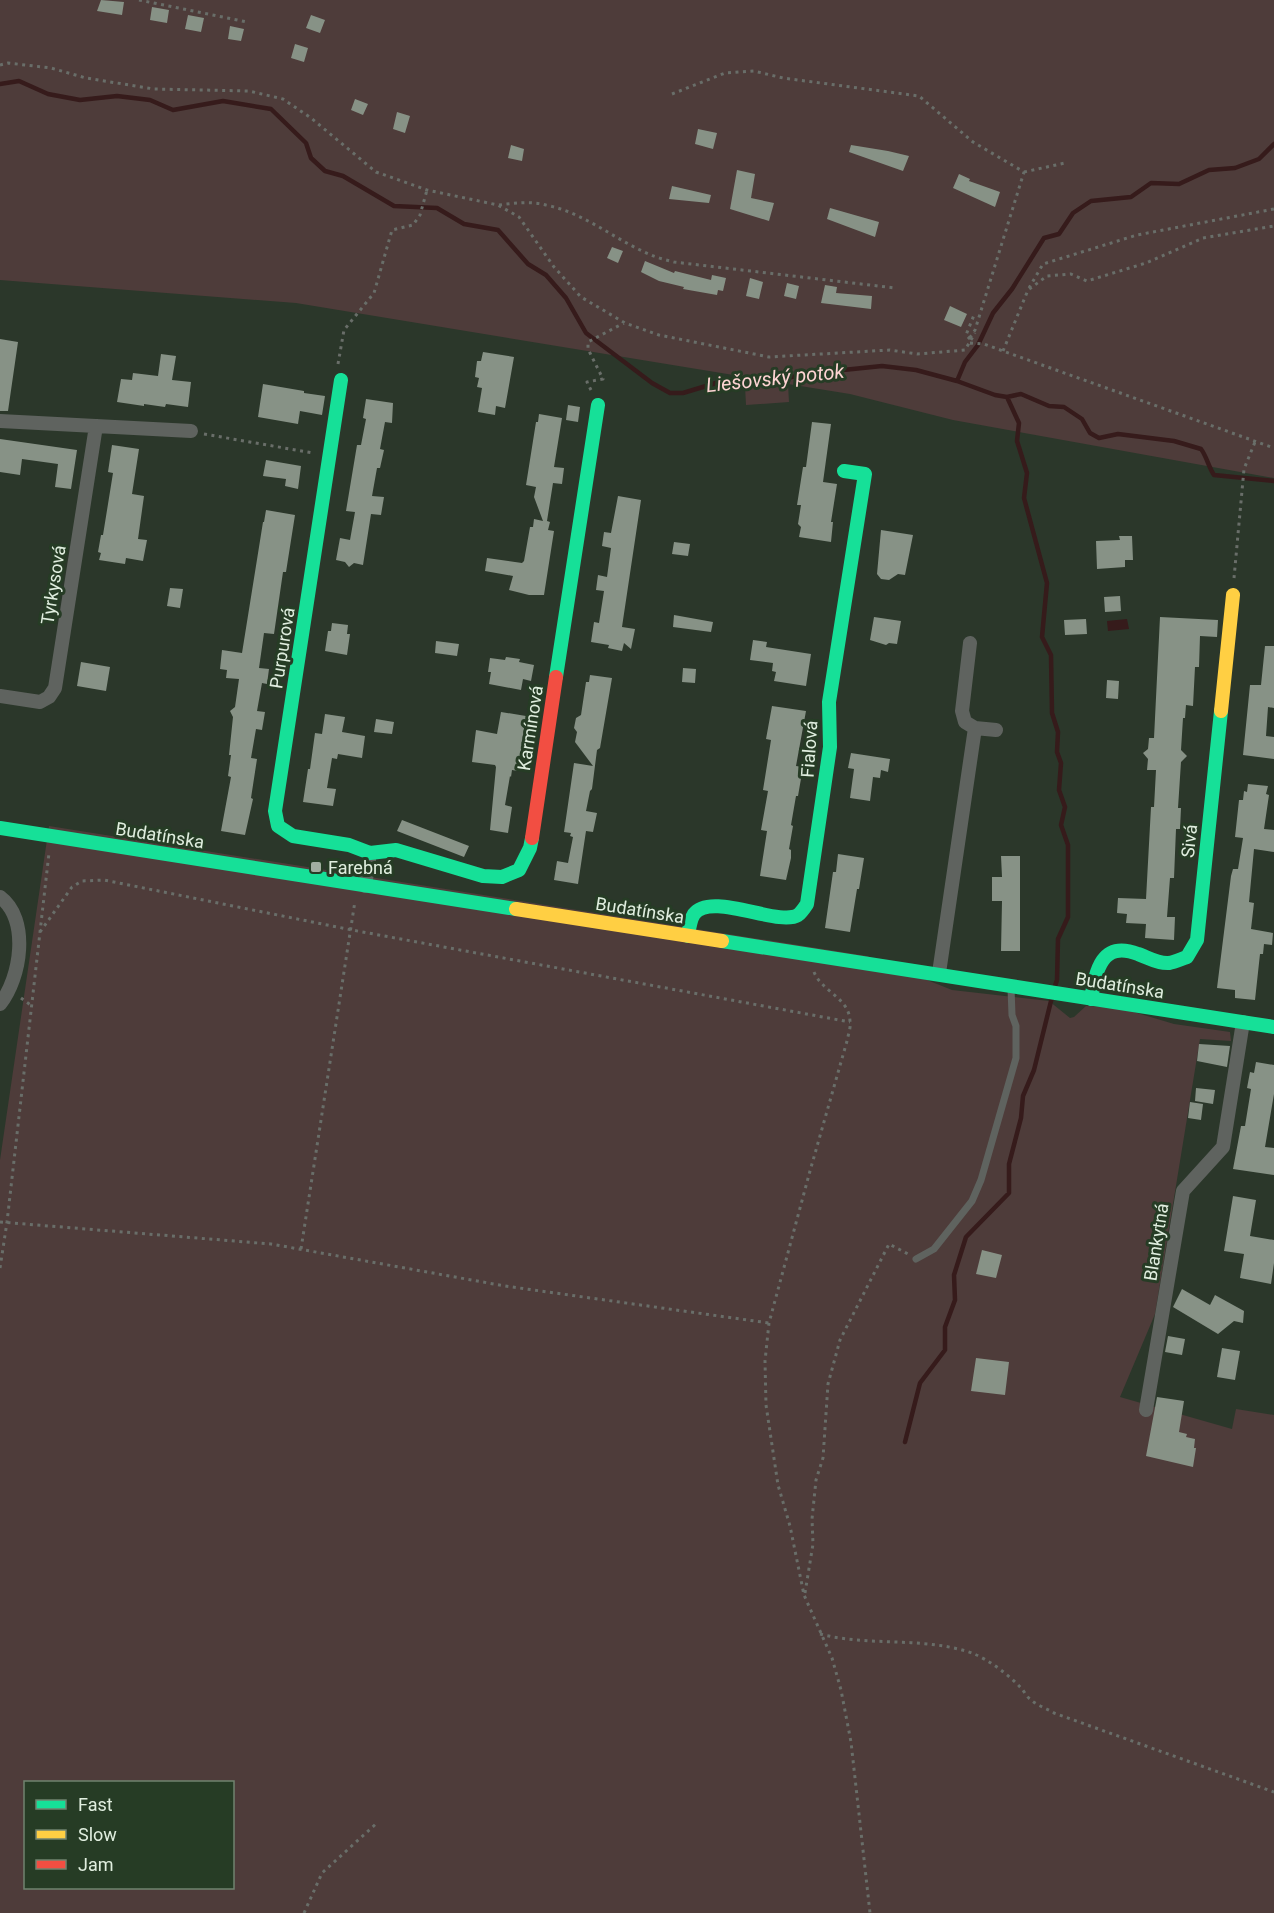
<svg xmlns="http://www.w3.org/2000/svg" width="1274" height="1913" font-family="Roboto,sans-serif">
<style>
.green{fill:#4e3c3a;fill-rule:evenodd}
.water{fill:#361b1b}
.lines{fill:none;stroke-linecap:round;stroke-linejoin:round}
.stream{stroke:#361b1b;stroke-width:4.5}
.building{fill:#879286}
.path{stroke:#696e69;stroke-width:3;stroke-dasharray:3 4.5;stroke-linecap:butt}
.lane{stroke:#5f635f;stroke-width:7}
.street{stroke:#5f635f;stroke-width:14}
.fast{stroke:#16e098;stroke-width:14}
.slow{stroke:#ffcf43;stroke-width:14}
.jam{stroke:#f24e42;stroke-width:14}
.poi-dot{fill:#a1aea0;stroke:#263c25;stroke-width:2}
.labels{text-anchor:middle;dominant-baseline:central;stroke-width:6;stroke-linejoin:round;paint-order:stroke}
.street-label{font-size:18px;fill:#e0eedf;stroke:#263c25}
.poi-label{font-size:18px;fill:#e0eedf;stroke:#263c25;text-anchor:start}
.water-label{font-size:20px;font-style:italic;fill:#fed4d3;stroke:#263c25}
</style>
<rect width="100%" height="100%" fill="#2b372a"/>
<!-- green -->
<path class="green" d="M0 0H1274V478L953 420 850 394 788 384 789 402 746 405 745 386 782 383 296 303 0 280Z
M49 826 867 956 952 990 1049 1001 1070 1018 1074 1017 1086 1006 1117 1007 1174 1024 1230 1032 1231 1041 1200 1039 1155 1314 1120 1397 1232 1429 1236 1409 1274 1415V1913H0V1160ZM26 1782H232V1888H26Z"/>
<!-- water -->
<path class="water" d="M1127 619 1129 629 1108 631 1107 621Z"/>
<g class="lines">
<!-- stream -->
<path class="stream" d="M0 84 19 81 48 94 80 100 117 96 150 100 173 110 223 101 271 109 306 143 311 158 325 171 343 176 394 206 437 208 464 224 498 230 528 264 546 275 566 298 586 333 652 383 670 393H683L726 380H775L814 373 882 366 916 370 957 381 995 395 1007 397 1021 394 1049 406 1064 407 1082 419 1090 433 1099 438 1118 434 1174 441 1201 449C1207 457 1208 466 1214 475L1274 481
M957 381 965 362 978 345 993 313 1012 289 1044 238 1059 234 1073 213 1091 201 1131 197 1151 183 1179 184 1209 170 1235 168 1259 159 1274 144
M1007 397 1019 423 1017 441 1027 473 1024 498 1047 583 1042 637 1051 655 1052 713 1058 732 1057 752 1061 763 1059 790 1065 807 1061 825 1068 845V917L1058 939 1057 980 1054 989
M905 1442 920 1383 945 1350V1327L955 1300 954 1275 966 1237 1009 1193V1164L1021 1118 1023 1096 1034 1070 1052 997"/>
</g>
<!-- building -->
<path class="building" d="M101 0 124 2 122 15 97 11Z
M152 7 169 10 167 23 150 20Z
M188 15 204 18 201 32 185 29Z
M311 15 325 20 320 33 306 28Z
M230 26 244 29 241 41 228 39Z
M295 44 308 48 304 62 291 58Z
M355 99 368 104 363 115 351 110Z
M397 112 410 116 405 133 393 129Z
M698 129 717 133 713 149 695 144Z
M511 145 524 149 522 161 508 158Z
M851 145 888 151 909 156 903 171 849 152Z
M737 170 755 174 751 198 774 203 769 221 730 209Z
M959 174 970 179 969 181 1000 192 995 207 953 188Z
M672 186 711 195 709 203 669 199Z
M830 208 879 222 875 237 827 219Z
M612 247 623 251 618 263 607 258Z
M645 261 674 273 675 271 711 280 712 275 726 278 723 291 718 290 717 295 683 289 684 287 659 281 641 272Z
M750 278 763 282 759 299 746 296Z
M787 283 799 286 796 299 784 296Z
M825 285 837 287 836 293 872 296 871 309 821 303Z
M950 306 967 314 961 327 944 320Z
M0 339 18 342 8 411H0Z
M483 352 514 357 505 408 496 406 495 415 478 412 482 388 477 387 479 378 475 377 477 361H481Z
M161 354 176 356 172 380 191 382 188 407 166 404 165 407 144 404V406L117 402 121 379 132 380 133 373 158 376Z
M263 384 304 391V393L325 396 322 415 300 411 298 424 258 417Z
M366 399 393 403 392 423 385 422 380 449 384 450 380 468H377L372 496 384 497 381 515 371 514 363 565 354 563 349 567 345 562 336 560 340 538 350 540 355 512 346 511 357 445H361L366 419 363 418Z
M568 405 580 407 578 422 566 420Z
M539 414 562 418 554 467 564 468 562 484 553 483 547 521 550 522 548 530 554 531 544 595H529L509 590 513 576 485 571 487 558 522 563 524 561 530 527H533L534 519 543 521 534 497 536 487 526 485 536 422H538Z
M812 422 831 424 823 482 837 484 831 522H833L831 542 799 537 801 527 798 524 801 505H797L803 467H806Z
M0 439 77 450 71 489 55 487 58 464 22 459 20 475 0 472Z
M112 445 139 449 132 494 144 496 138 539 147 540 143 561 126 558 125 564 99 560 101 553 98 552 101 535H103L113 473 108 472Z
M266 460 301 466 298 489 285 486 286 479 263 476Z
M618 496 641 500 622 627 635 629 631 649 624 643 622 651 608 648 609 645 591 642 594 622 599 623 604 591 596 590 598 575 607 577 611 548 602 546 604 532 611 533Z
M266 510 295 515 286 572H283L274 634 264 633 259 668 269 669 267 684 262 683 257 711 265 712 262 730 256 729 251 758 257 759 251 798 253 799 245 835 221 831 231 777 228 776 231 755H229L233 717 230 711 235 707 239 679 226 678 227 670 220 669 222 650 242 653 263 522H264Z
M881 530 913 535 905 575 898 574 889 580 881 579 877 574Z
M1119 536H1132L1133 560H1125V567L1097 569 1096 541 1120 540Z
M674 542 690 544 688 556 672 554Z
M170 588 183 589 180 608 167 606Z
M1120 596 1121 611 1105 612 1104 597Z
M674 615 713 622 711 632 673 627Z
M874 617 901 621 897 644 889 643 886 645 870 640Z
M1160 617 1218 620 1217 637 1200 636 1199 667H1195L1193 706 1186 705 1185 718H1183L1181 750 1187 756 1181 762 1178 808H1181L1180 829H1176L1174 878H1170L1167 917H1175L1174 940 1145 938 1146 924 1126 923 1127 914 1117 913 1118 898 1146 899 1151 807H1154L1156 770H1147L1148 759 1143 753 1148 749 1149 738H1154Z
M1086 619 1087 634 1065 635 1064 620Z
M332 623 348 625 347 634H350L347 655 325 651 328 631H331Z
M753 640 767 642 766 647 811 654 806 686 774 681 776 672 772 671 773 663 750 660Z
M436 641 459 644 457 656 435 653Z
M1265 646H1274V708L1268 707 1266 736 1274 737V759L1243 755 1250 685H1261Z
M506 657 520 659 519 662 534 665 531 681 523 679 521 690 489 684 491 672H488L490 658 505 660Z
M81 662 110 667 106 691 77 686Z
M683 668 696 669 695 683 682 682Z
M590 675 612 678 600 748 597 750 592 789 590 791 586 811 597 813 593 832 586 831 578 884 554 880 557 861 568 863 573 837 570 836 571 833 564 832 574 763 593 766 575 742 577 732 574 728 576 718 581 715 586 682H589Z
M1107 680 1119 681 1118 699 1106 698Z
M772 706 806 711 796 766 803 767 798 796H796L791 825 793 826 789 849 791 850V858L786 880 760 876 767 831 761 830 768 791 763 790 771 740 766 739Z
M501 712 526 716 518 771 512 770 511 777 510 776 505 805 512 807 508 833 490 830 496 767 495 765 472 762 476 730 497 734Z
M325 714 345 717 342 732 365 736 362 758 338 754 337 759 332 758 327 788 336 789 333 806 303 802 308 769H310L315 733 322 734Z
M376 719 394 722 392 734 374 732Z
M851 753 890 759 888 772 881 770 880 778 873 777 870 801 850 798 854 769 848 768Z
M1248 784 1268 786 1266 794 1269 795 1264 829 1274 830V852L1254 849 1249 902 1254 903 1251 929 1273 933 1272 945 1264 944 1263 954H1260L1255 1000 1235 998V990L1217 988 1231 876 1233 869H1238L1243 838 1235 837 1239 800H1243L1244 791 1247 792Z
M402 820 469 846 464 857 397 831Z
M838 854 864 858 859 889H857L850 932 825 928 833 872H836Z
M1001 856H1020V951H1001L1002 901H992V877H1002Z
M1199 1044 1230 1046 1227 1067 1197 1061Z
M1256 1062 1274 1065V1094L1265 1147 1274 1148V1175L1233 1169 1241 1126H1245L1251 1089 1247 1088 1250 1072 1254 1073Z
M1196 1088 1215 1090 1213 1104 1195 1101Z
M1190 1102 1203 1104 1201 1120 1188 1118Z
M1233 1196 1256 1200 1250 1236 1274 1240V1263L1271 1284 1240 1278 1244 1254 1224 1251Z
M982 1250 1002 1255 996 1278 976 1274Z
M1182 1289 1210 1305 1215 1295 1244 1311 1243 1323 1234 1321 1218 1334 1173 1307Z
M1168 1336 1185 1339 1182 1355 1165 1352Z
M1222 1348 1240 1351 1235 1380 1217 1377Z
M976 1358 1009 1362 1005 1395 971 1391Z
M1157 1397 1184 1401 1179 1432 1187 1434 1186 1437 1195 1439 1194 1448H1196L1193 1467 1146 1456Z"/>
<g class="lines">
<!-- path -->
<path class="path" d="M139 0 247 22
M0 65 8 63 51 68 86 78 154 89 249 91 283 99 311 118 376 172 427 190 498 205 519 217 554 267 581 297 625 323 659 335 769 357 890 350 917 354 965 350 975 333
M672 94 725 73 754 71 783 78 919 96 973 142 1024 172 975 330 969 339
M1024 172 1065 163
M499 205C515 203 531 201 546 205 585 213 615 240 651 255 658 258 666 260 674 262L895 288
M1029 288 1043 264 1137 235 1274 209
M970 339 966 335 974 315
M970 343 984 344 1003 351 1274 448
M1003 351 1028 290 1047 276 1071 274 1087 281 1146 263 1203 238 1274 226
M338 364 344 330 374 293 392 230 413 225 420 215 427 190
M591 390 587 382 603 379 588 349V342L624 323
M204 434 313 453
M1234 578 1244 469 1255 442
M40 932 72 887 82 881 104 880 352 930 850 1022
M814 972C822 992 850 998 850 1022 851 1028 848 1035 847 1041L810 1171 769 1323 765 1361 766 1405 778 1485 790 1526 804 1595 832 1658 841 1690 851 1742 870 1913
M21 998 32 1006
M0 1222 271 1244 505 1286 769 1323
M301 1249 355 901
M0 1268 7 1222 49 853
M805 1593 813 1544 812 1519 816 1480 823 1458 828 1384 840 1340 889 1244 908 1254
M820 1634C870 1647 922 1636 972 1653 989 1660 1008 1674 1021 1688 1024 1691 1026 1696 1030 1699 1036 1705 1046 1708 1054 1713L1274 1792
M304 1913 322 1873 378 1822"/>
<!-- lane -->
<path class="lane" d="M916 1259 934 1249 972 1201 981 1180 1016 1058V1026L1012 1015 1011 988"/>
<!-- street -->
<path class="street" d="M0 421 191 431
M0 696 40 702 49 697 55 688 96 426
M975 728 996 730
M365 886 370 853
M0 897C30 919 21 978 0 1004
M939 973 975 728 965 722 962 711 970 643
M1146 1410 1183 1191 1223 1147 1243 1022"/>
<!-- fast -->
<path class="fast" d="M341 380 275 811 278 826 293 836 349 845 370 853 396 850 483 876 502 877 519 870 530 848 532 838
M556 677 598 405
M0 828 516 909
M688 936C689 929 690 920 694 914 711 891 779 927 798 915 801 913 805 907 807 904L830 747 829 702 865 474 844 471
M722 941 1274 1027
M1091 999C1096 971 1101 940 1138 954 1147 957 1158 964 1169 963 1175 962 1181 959 1187 957L1197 940 1221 711"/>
<!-- slow -->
<path class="slow" d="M1221 711 1233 595
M516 909 722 941"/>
<!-- jam -->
<path class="jam" d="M532 838 556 677"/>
</g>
<!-- markers -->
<rect class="poi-dot" x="310" y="861" width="12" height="12" rx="3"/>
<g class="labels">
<!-- street labels -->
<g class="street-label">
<text transform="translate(53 585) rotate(-81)">Tyrkysová</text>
<text transform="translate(282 648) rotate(-81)">Purpurová</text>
<text transform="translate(530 728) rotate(-81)">Karmínová</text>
<text transform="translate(809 749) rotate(-86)">Fialová</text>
<text transform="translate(160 835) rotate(9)">Budatínska</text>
<text transform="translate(1189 841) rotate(-84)">Sivá</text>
<text transform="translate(640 910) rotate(9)">Budatínska</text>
<text transform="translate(1120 985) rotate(9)">Budatínska</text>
<text transform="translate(1156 1242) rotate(-81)">Blankytná</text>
</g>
<!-- poi labels -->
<g class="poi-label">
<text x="328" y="867">Farebná</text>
</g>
<!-- water labels -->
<g class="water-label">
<text transform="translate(775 378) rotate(-6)">Liešovský potok</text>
</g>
</g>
<!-- legend -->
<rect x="24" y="1781" width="210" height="108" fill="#263c25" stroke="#70836f" stroke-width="1.5"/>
<rect x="36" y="1800" width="30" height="9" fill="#16e098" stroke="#70836f" stroke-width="1.5"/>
<text x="78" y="1811" font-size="18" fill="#e0eedf">Fast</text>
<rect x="36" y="1830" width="30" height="9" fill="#ffcf43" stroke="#70836f" stroke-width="1.5"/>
<text x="78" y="1841" font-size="18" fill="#e0eedf">Slow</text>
<rect x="36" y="1860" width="30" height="9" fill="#f24e42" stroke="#70836f" stroke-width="1.5"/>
<text x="78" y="1871" font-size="18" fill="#e0eedf">Jam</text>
</svg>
